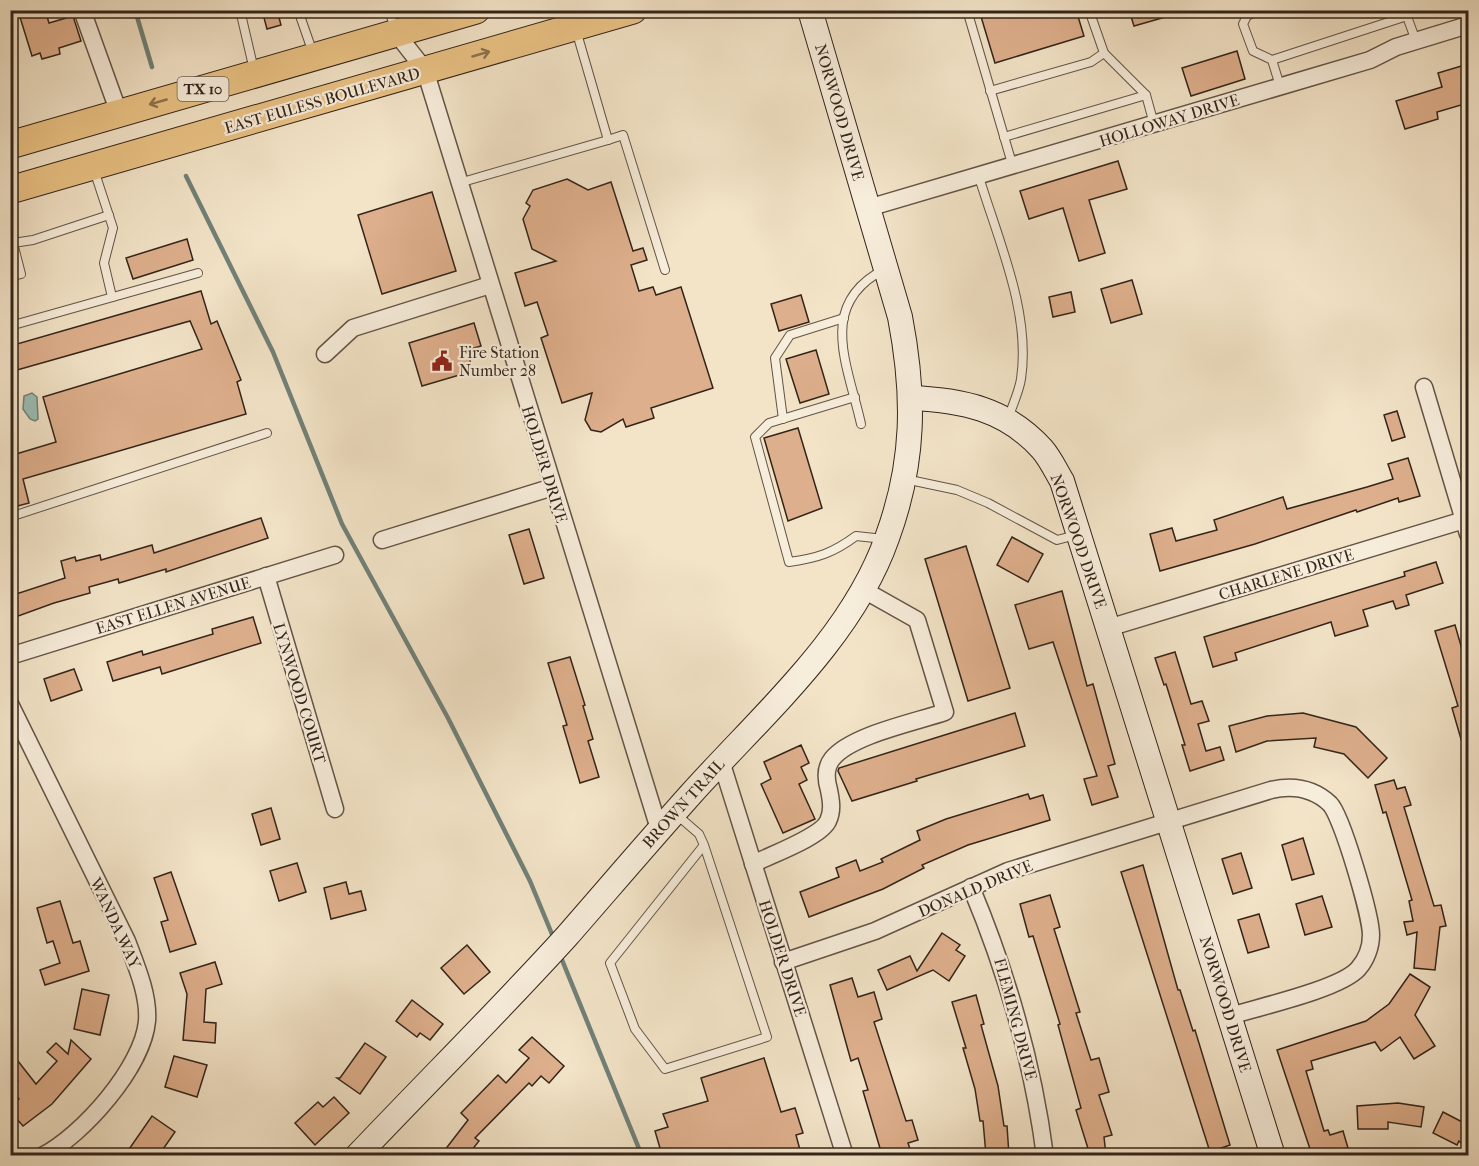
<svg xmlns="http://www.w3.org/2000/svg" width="1479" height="1166" font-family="'IM FELL French Canon',serif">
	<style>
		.water { fill: #9bbfb6; stroke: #718178; stroke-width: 1.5 }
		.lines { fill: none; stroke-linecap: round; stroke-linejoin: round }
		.stream { stroke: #718178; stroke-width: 4.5 }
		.building { fill: #deaf8c; stroke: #33241a; stroke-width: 1.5 }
		.lane-casing { stroke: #635446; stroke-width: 10 }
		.street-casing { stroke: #635446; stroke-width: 19 }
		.secondary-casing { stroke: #33241a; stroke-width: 26 }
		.primary-casing { stroke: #33241a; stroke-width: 29 }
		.lane { stroke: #f7eddb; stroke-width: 8 }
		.street { stroke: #f7eddb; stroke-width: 16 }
		.secondary { stroke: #f7eddb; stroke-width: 24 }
		.primary { stroke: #eac284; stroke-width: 27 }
		.oneway { stroke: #8e734f }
		.labels { text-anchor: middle; stroke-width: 4.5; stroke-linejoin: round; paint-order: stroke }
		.shield { fill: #f7eddb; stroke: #6e6054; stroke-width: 1.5 }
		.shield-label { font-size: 15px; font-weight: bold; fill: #33241a }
		.street-label { font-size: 16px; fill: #33241a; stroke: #f7eddb }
		.poi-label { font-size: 16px; fill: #33241a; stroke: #f7eddb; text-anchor: start }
	</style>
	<rect width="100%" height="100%" fill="#f3e4c8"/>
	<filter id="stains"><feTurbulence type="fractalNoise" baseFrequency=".00333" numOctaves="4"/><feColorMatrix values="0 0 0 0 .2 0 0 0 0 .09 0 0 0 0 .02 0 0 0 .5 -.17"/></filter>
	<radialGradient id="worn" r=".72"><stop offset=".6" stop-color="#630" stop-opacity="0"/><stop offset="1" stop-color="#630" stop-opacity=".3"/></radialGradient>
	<path class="water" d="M32 393 37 397 38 419 35 421 30 419 23 409 24 396Z"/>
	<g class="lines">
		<g class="stream">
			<path d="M135 10 152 67"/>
			<path d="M186 176 273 352 342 524 448 718 530 881 554 939"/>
			<path d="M560 955 642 1156"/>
		</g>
	</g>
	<g class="building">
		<path d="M29 10H45L49 23 73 16 81 41 59 48 60 54 42 59 40 53 32 56 19 14Z"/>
		<path d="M262 10H277L281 25 267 29Z"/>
		<path d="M979 10H1076L1084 36 995 63Z"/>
		<path d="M1129 10H1175L1176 14 1134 26Z"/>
		<path d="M1237 51 1245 79 1191 96 1182 68Z"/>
		<path d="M1468 64V103L1437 112 1438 119 1405 129 1396 101 1442 87 1438 73Z"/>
		<path d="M1118 161 1127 189 1089 200 1105 253 1079 261 1063 208 1029 219 1020 191Z"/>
		<path d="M567 179 588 190 611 182 633 251 643 248 647 260 631 265 639 291 653 287 656 295 681 287 713 388 651 408 654 418 626 427 623 419 601 432 591 430 585 420 592 393 562 403 541 338 548 335 537 302 525 306 515 273 556 261 532 249 523 219 530 206 526 203 533 190Z"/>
		<path d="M432 192 456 271 382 294 358 215Z"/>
		<path d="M187 239 193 260 133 279 126 258Z"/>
		<path d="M1132 280 1142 314 1111 323 1101 289Z"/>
		<path d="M201 291 211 324 217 321 241 380 237 382 246 414 23 479 29 503 10 508V449L14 448 16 454 56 442 43 397 202 349 190 321 10 372V346Z"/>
		<path d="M1071 292 1075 312 1053 317 1049 297Z"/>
		<path d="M801 295 809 322 779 331 771 304Z"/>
		<path d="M474 323 481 346 467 350 473 371 422 386 409 343Z"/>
		<path d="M816 350 829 394 800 403 786 359Z"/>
		<path d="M1397 411 1405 437 1392 441 1384 415Z"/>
		<path d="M798 428 822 508 788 521 764 438Z"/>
		<path d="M1408 458 1420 496 1399 502 1398 498 1357 512 1356 510 1255 544 1160 571 1150 534 1172 528 1176 541 1217 530 1214 520 1283 497 1287 509 1367 487 1393 479 1388 464Z"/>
		<path d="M261 518 268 538 166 572V569L119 583 118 579 89 587 90 593 54 603 10 619V596L65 578 61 561 75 557 76 561 100 555 101 560 152 545 154 553Z"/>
		<path d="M529 529 544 578 524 584 509 535Z"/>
		<path d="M1012 537 1043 554 1028 582 997 565Z"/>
		<path d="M966 546 1010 688 968 701 925 559Z"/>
		<path d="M1436 562 1443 583 1406 595 1409 605 1396 609 1393 601 1363 610 1368 626 1335 636 1331 622 1235 653 1237 660 1213 667 1204 637 1405 576 1404 572Z"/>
		<path d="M1062 591 1087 686 1093 684 1115 764 1108 766 1118 797 1092 805 1084 779 1097 776 1053 642 1029 649 1015 605Z"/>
		<path d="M253 617 261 643 162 674 160 667 113 681 107 662 142 651 143 655 213 634 212 629Z"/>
		<path d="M1455 625 1468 670V753H1465L1452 708 1458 706 1435 631Z"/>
		<path d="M1175 652 1191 704 1202 701 1209 721 1198 724 1206 751 1220 747 1224 760 1190 771 1182 745H1185L1166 684 1164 685 1155 658Z"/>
		<path d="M570 657 585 705 583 706 593 739 588 741 599 777 580 783 563 726 567 725 548 663Z"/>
		<path d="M74 669 82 690 51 701 44 679Z"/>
		<path d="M1015 713 1025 746 916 779 917 781 852 801 838 771 839 768Z"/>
		<path d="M1303 713 1356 727 1387 758 1368 778 1344 754 1314 747 1316 738 1267 741 1236 752 1229 726 1267 716Z"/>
		<path d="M801 745 809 763 801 767 807 780 799 784 815 819 783 833 761 784 771 779 764 762Z"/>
		<path d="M1394 780 1397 789 1405 787 1411 805 1404 807 1434 906 1441 905 1446 926 1440 927 1435 970 1414 968 1417 932 1407 935 1404 922 1413 921 1409 901 1412 900 1386 812 1383 813 1375 785Z"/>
		<path d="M1028 794 1030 799 1043 795 1050 820 968 845 922 865 924 868 883 889 809 917 800 892 839 877 836 868 856 860 860 871 883 862 881 859 920 840 917 831 946 819Z"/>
		<path d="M271 808 280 839 261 845 252 814Z"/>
		<path d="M1303 838 1314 874 1292 880 1282 845Z"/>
		<path d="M1241 853 1252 888 1233 894 1222 859Z"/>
		<path d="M297 863 306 892 279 901 270 871Z"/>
		<path d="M1143 865 1178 990H1180L1193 1031 1195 1030 1230 1145 1210 1152 1121 872Z"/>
		<path d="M171 872 196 944 170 952 161 922 168 920 154 878Z"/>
		<path d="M346 882 349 894 361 891 366 910 331 919 324 888Z"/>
		<path d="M1050 895 1060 927 1054 929 1080 1012 1076 1013 1091 1060 1099 1058 1109 1092 1099 1095 1112 1135 1104 1137 1106 1155H1090L1076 1110 1081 1108 1058 1025 1060 1024 1033 936 1029 937 1020 904Z"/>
		<path d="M1322 896 1332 927 1305 935 1296 904Z"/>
		<path d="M60 901 73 943 80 941 89 971 45 985 40 970 60 963 53 941 47 943 37 908Z"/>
		<path d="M1259 914 1269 947 1248 953 1238 920Z"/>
		<path d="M942 933 960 945 956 950 965 956 949 981 933 970 887 990 878 970 910 956 917 971Z"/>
		<path d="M467 945 490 972 464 994 441 968Z"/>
		<path d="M215 962 222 984 206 989 204 1022 216 1023 215 1043 183 1040 187 994 180 973Z"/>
		<path d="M1410 974 1430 987 1415 1015 1435 1046 1414 1059 1400 1037 1381 1051 1375 1042 1311 1061 1313 1069 1306 1071 1324 1131 1328 1130 1330 1135 1343 1131 1348 1148 1312 1155 1277 1050 1366 1021 1389 1004Z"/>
		<path d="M852 978 858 997 874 992 882 1019 874 1022 906 1121 912 1120 918 1140 908 1143 912 1155H882L863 1091 868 1090 858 1058 851 1061 830 985Z"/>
		<path d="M82 989 109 995 100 1035 74 1029Z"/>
		<path d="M976 995 984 1024 981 1025 998 1086 1004 1126H1007L1009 1155H986L983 1121H980L975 1089 963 1048H966L952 1002Z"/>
		<path d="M412 1000 443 1024 430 1040 420 1033 417 1037 396 1021Z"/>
		<path d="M532 1037 564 1066 549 1083 541 1076 532 1086 529 1083 475 1138 479 1141 468 1155H441L468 1120 461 1113 498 1075 506 1083 529 1058 519 1050Z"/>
		<path d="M71 1040 91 1059 52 1104 23 1126 10 1111V1106L19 1099 10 1089 18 1081 10 1072V1051L36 1084 57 1061 47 1052 56 1043 68 1054Z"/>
		<path d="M365 1043 386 1057 360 1094 337 1078H340Z"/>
		<path d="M174 1056 207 1065 197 1097 165 1087Z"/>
		<path d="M764 1058 781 1112 795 1108 803 1133 796 1135 800 1150 782 1155H662L655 1131 668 1127 663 1114 708 1101 701 1078Z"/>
		<path d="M334 1097 349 1113 315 1145 295 1123 318 1102 323 1107Z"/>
		<path d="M1398 1103 1424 1107 1421 1127 1388 1122V1129H1358L1357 1106Z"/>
		<path d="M1443 1112 1468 1125V1150L1459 1141 1457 1145 1433 1133Z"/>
		<path d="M152 1116 175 1132 159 1155H125Z"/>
	</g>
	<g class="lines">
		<g class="lane-casing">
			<g id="lane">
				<path d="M240 10 254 70"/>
				<path d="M298 10 313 53"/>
				<path d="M389 10 395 29"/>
				<path d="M967 10 1013 167"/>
				<path d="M1089 10 1104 53 1146 95 1154 124"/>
				<path d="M1259 10 1247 16 1243 24 1253 51 1272 60 1280 86"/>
				<path d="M1405 11 1416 41"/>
				<path d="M1272 60 1407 16"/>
				<path d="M990 91 1091 62 1104 53"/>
				<path d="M1004 137 1146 95"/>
				<path d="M608 140 623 135 665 270"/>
				<path d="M94 170 113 228 104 263 112 297"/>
				<path d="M979 177C998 240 1031 312 1021 379 1019 392 1012 406 1008 419"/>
				<path d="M459 183 608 140 576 30"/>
				<path d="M10 234 13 243H10"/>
				<path d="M10 277 21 274 13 243 33 240 109 215"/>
				<path d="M10 326 198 273"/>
				<path d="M855 397 769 423 755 437 789 562C818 558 833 553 856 536L884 539"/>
				<path d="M783 419 775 358 790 335 844 318"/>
				<path d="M861 424C848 365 816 304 885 269"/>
				<path d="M905 479 957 490 988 503 1057 540 1076 535"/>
				<path d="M10 517 267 433"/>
				<path d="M677 815 699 834 704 845 610 963 635 1029 665 1069 767 1037 704 845"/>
			</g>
		</g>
		<g class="street-casing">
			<g id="street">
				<path d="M82 10 119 113"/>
				<path d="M396 33 425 70 659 829"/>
				<path d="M868 208 1370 60 1396 47 1468 25"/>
				<path d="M325 354 353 328 490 285"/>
				<path d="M1424 387 1468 534"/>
				<path d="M382 540 553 487"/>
				<path d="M266 576 335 809"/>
				<path d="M1108 628 1464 520"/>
				<path d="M10 656 335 555"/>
				<path d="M10 704 127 941C136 965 149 995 147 1021 143 1067 82 1136 42 1156"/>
				<path d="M721 761 845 1156"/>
				<path d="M753 864C770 855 821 837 828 821 833 811 831 800 829 790 826 780 825 768 832 759 851 735 916 722 945 712L917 620 862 589"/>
				<path d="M971 887C1007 973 1033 1063 1045 1156"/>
				<path d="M783 962 875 931 1008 871 1271 790C1293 785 1313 788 1330 804 1342 816 1371 916 1371 935 1371 947 1366 960 1358 969 1340 989 1259 1007 1230 1016"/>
			</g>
		</g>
		<g class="secondary-casing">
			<g id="secondary">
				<path d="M911 398C962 400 1006 409 1042 449 1050 458 1056 471 1062 481L1273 1156"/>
				<path d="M357 1156C427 1082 499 1011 567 936 608 889 649 841 691 794 760 717 852 638 887 538 915 462 915 395 900 317L810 10"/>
			</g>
		</g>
		<g class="primary-casing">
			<g id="primary">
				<path d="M10 145 476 10"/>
				<path d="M10 190 633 10"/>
			</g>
		</g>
		<use href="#lane" class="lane"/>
		<use href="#street" class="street"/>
		<use href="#secondary" class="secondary"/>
		<use href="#primary" class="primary"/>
	</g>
	<defs><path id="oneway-shaft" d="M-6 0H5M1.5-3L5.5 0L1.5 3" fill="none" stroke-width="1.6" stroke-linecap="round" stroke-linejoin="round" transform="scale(1.5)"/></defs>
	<g class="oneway">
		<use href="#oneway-shaft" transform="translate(481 54) rotate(-16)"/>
		<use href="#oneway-shaft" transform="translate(158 102) rotate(164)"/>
	</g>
	<defs>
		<g id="civic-bare" transform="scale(1.62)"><path d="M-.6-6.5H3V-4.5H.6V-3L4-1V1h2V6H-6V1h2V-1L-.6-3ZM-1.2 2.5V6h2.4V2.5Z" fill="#8f2418" stroke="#f7eddb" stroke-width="2.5" paint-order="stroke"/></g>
	</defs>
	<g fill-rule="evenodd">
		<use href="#civic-bare" x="442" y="361"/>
	</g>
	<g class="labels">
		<rect class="shield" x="177.5" y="77" width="51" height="24" rx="4.5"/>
		<g class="shield-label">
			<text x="203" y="94">TX 10</text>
		</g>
		<g class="street-label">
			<text transform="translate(322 100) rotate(-16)" y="6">EAST EULESS BOULEVARD</text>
			<text transform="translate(840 112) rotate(74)" y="6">NORWOOD DRIVE</text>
			<text transform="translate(1169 120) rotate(-17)" y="6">HOLLOWAY DRIVE</text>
			<text transform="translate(545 464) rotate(73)" y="6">HOLDER DRIVE</text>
			<text transform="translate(1079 541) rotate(71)" y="6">NORWOOD DRIVE</text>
			<text transform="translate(1286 574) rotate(-17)" y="6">CHARLENE DRIVE</text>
			<text transform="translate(173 605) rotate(-17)" y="6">EAST ELLEN AVENUE</text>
			<text transform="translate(300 693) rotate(73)" y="6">LYNWOOD COURT</text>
			<text transform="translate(683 803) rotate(-48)" y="6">BROWN TRAIL</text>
			<text transform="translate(975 888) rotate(-23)" y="6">DONALD DRIVE</text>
			<text transform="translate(116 923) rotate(65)" y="6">WANDA WAY</text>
			<text transform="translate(783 958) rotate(72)" y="6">HOLDER DRIVE</text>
			<text transform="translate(1226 1004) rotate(73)" y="6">NORWOOD DRIVE</text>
			<text transform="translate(1016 1019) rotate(75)" y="6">FLEMING DRIVE</text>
		</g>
		<g class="poi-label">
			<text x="459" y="358">Fire Station<tspan x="459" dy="18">Number 28</tspan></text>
		</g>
	</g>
	<rect width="1479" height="1166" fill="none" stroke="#f3e4c8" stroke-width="36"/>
	<rect x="12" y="12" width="1455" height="1142" fill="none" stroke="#33241a" stroke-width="3"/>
	<rect x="18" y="18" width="1443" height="1130" fill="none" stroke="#33241a" stroke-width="1.5"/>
	<rect width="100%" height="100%" filter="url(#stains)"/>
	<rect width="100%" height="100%" fill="url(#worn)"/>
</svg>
